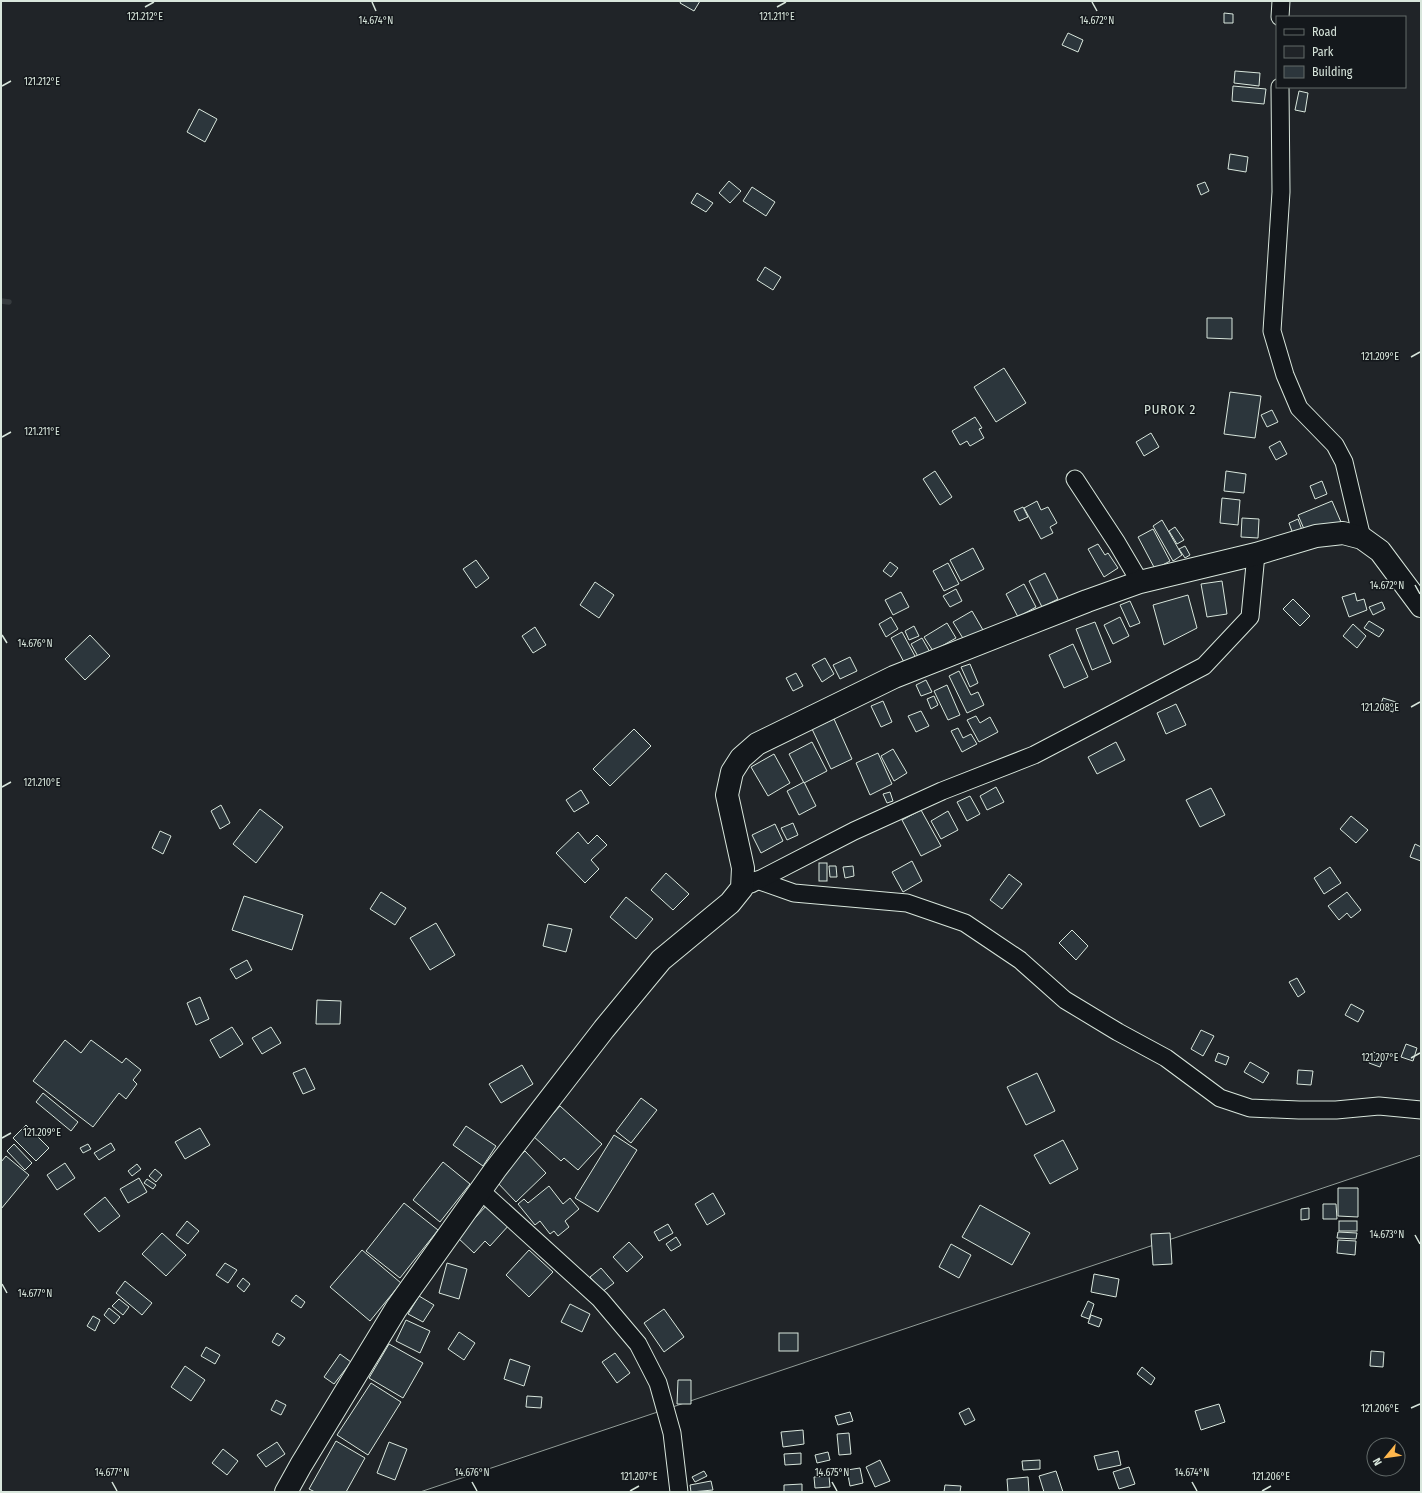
<svg xmlns="http://www.w3.org/2000/svg" width="1422" height="1493" font-family="'Fira Sans Condensed',sans-serif">
	<style>
		.green { fill: #202428; stroke: #939e99; fill-rule: evenodd }
		.lines { fill: none; stroke-linecap: round; stroke-linejoin: round }
		.stream { stroke: #363b3e; stroke-width: 5.5 }
		.building { fill: #2c363c; stroke: #d8e6dc }
		.street-casing { stroke: #d8e6dc; stroke-width: 19 }
		.secondary-casing { stroke: #d8e6dc; stroke-width: 24 }
		.street { stroke: #14181c; stroke-width: 17 }
		.secondary { stroke: #14181c; stroke-width: 22 }
		.ticks { fill: none; stroke: #d8e6dc; stroke-width: 1.5 }
		.labels { text-anchor: middle; stroke-width: 3; stroke-linejoin: round; paint-order: stroke }
		.neighbourhood-label { font-size: 13px; letter-spacing: 1px; fill: #d8e6dc; stroke: #14181c }
		.ticks-label { font-size: 10px; text-anchor: middle; fill: #d8e6dc; stroke: #14181c; stroke-width: 3; stroke-linejoin: round; paint-order: stroke }
	</style>
	<rect width="100%" height="100%" fill="#14181c"/>
	<path class="green" d="M1 1H1421V1155L420 1492H1ZM1277 17H1405V87H1277Z"/>
	<g class="lines">
		<path class="stream" d="M1 301 9 302"/>
	</g>
	<g class="building">
		<path d="M681 1H700L694 11 680 3Z"/>
		<path d="M1224 13 1233 14V23H1224Z"/>
		<path d="M1068 33 1083 40 1078 52 1062 45Z"/>
		<path d="M1235 71 1260 73 1259 86 1234 83Z"/>
		<path d="M1233 86 1266 89 1264 104 1232 101Z"/>
		<path d="M1299 91 1308 93 1305 112 1295 110Z"/>
		<path d="M199 109 217 119 205 142 187 132Z"/>
		<path d="M1230 154 1248 157 1246 172 1228 169Z"/>
		<path d="M729 181 741 191 730 203 719 193Z"/>
		<path d="M1205 182 1209 191 1201 195 1197 185Z"/>
		<path d="M752 187 775 202 766 216 743 201Z"/>
		<path d="M697 193 713 203 706 212 691 203Z"/>
		<path d="M765 267 781 277 773 290 757 280Z"/>
		<path d="M1207 318H1232V339L1207 338Z"/>
		<path d="M1004 368 1026 403 996 422 974 387Z"/>
		<path d="M1230 392 1261 396 1255 438 1224 434Z"/>
		<path d="M1272 410 1278 422 1267 427 1261 415Z"/>
		<path d="M975 417 982 428 979 429 984 438 970 446 967 441 960 445 952 431Z"/>
		<path d="M1151 433 1159 447 1144 456 1136 442Z"/>
		<path d="M1280 441 1287 454 1276 460 1269 447Z"/>
		<path d="M935 471 952 497 940 505 923 479Z"/>
		<path d="M1226 471 1246 474 1244 493 1224 491Z"/>
		<path d="M1322 481 1327 494 1315 499 1310 486Z"/>
		<path d="M1222 498 1240 500 1238 525 1220 523Z"/>
		<path d="M1037 501 1041 510 1048 507 1057 523 1050 527 1053 533 1041 539 1024 508Z"/>
		<path d="M1332 501 1341 522 1307 536 1298 515Z"/>
		<path d="M1023 507 1028 517 1019 521 1014 511Z"/>
		<path d="M1242 518 1259 519 1258 538 1241 537Z"/>
		<path d="M1298 519 1302 530 1293 534 1289 523Z"/>
		<path d="M1162 520 1182 555 1173 561 1153 526Z"/>
		<path d="M1175 527 1184 540 1177 544 1169 531Z"/>
		<path d="M1153 529 1170 561 1155 569 1138 537Z"/>
		<path d="M1098 544 1105 555 1108 553 1118 568 1104 577 1088 549Z"/>
		<path d="M1185 546 1190 555 1185 558 1179 549Z"/>
		<path d="M973 548 984 569 961 581 950 560Z"/>
		<path d="M476 560 489 578 476 588 463 569Z"/>
		<path d="M890 562 898 568 891 577 883 571Z"/>
		<path d="M948 563 959 584 944 591 933 571Z"/>
		<path d="M1045 573 1058 599 1042 607 1029 581Z"/>
		<path d="M1222 581 1227 614 1207 617 1201 584Z"/>
		<path d="M595 582 614 595 599 618 580 605Z"/>
		<path d="M1024 584 1036 607 1018 617 1006 594Z"/>
		<path d="M956 589 962 601 950 607 943 596Z"/>
		<path d="M901 592 909 607 893 615 885 600Z"/>
		<path d="M1355 593 1357 601 1364 599 1367 610 1349 617 1342 597Z"/>
		<path d="M1188 595 1197 628 1164 645 1153 605Z"/>
		<path d="M1293 599 1310 616 1300 626 1283 609Z"/>
		<path d="M1130 601 1140 623 1130 627 1120 605Z"/>
		<path d="M1382 602 1385 609 1373 615 1369 607Z"/>
		<path d="M972 611 983 630 964 640 953 622Z"/>
		<path d="M891 617 898 629 886 637 879 624Z"/>
		<path d="M1120 617 1129 636 1113 644 1104 625Z"/>
		<path d="M1369 621 1384 630 1379 637 1364 628Z"/>
		<path d="M1095 622 1111 662 1092 670 1076 629Z"/>
		<path d="M947 623 956 638 933 651 924 637Z"/>
		<path d="M1353 624 1366 636 1357 648 1343 636Z"/>
		<path d="M914 626 919 636 909 640 905 631Z"/>
		<path d="M535 627 546 645 533 653 522 636Z"/>
		<path d="M902 632 916 658 905 664 891 638Z"/>
		<path d="M90 635 110 656 85 680 65 659Z"/>
		<path d="M922 638 931 654 920 660 911 644Z"/>
		<path d="M1073 644 1088 677 1064 688 1049 655Z"/>
		<path d="M850 657 857 671 840 679 833 665Z"/>
		<path d="M825 658 834 674 822 682 812 665Z"/>
		<path d="M970 664 978 683 970 687 961 667Z"/>
		<path d="M959 671 971 695 978 692 984 705 967 713 949 676Z"/>
		<path d="M796 673 803 686 793 691 786 678Z"/>
		<path d="M926 680 932 692 921 696 916 685Z"/>
		<path d="M947 685 960 715 948 720 934 691Z"/>
		<path d="M934 696 938 705 931 709 927 699Z"/>
		<path d="M1383 698 1396 702 1393 712 1380 707Z"/>
		<path d="M883 701 892 722 881 727 871 706Z"/>
		<path d="M1176 704 1186 725 1166 734 1157 713Z"/>
		<path d="M921 711 929 726 916 732 908 716Z"/>
		<path d="M976 716 980 723 990 717 998 732 979 742 967 720Z"/>
		<path d="M834 719 852 759 831 769 812 729Z"/>
		<path d="M958 728 963 738 971 734 977 744 962 752 951 731Z"/>
		<path d="M634 729 651 746 610 786 593 769Z"/>
		<path d="M812 742 827 771 804 783 789 754Z"/>
		<path d="M1116 742 1125 760 1097 774 1088 757Z"/>
		<path d="M893 749 907 773 894 781 881 756Z"/>
		<path d="M878 753 892 784 870 795 856 763Z"/>
		<path d="M774 754 790 783 768 796 751 767Z"/>
		<path d="M804 782 816 806 799 815 787 791Z"/>
		<path d="M996 787 1004 802 987 810 980 796Z"/>
		<path d="M1211 788 1225 815 1200 827 1186 800Z"/>
		<path d="M581 790 589 803 574 812 566 800Z"/>
		<path d="M890 792 893 801 887 803 883 794Z"/>
		<path d="M970 796 980 814 967 821 957 802Z"/>
		<path d="M221 805 230 823 220 829 211 811Z"/>
		<path d="M260 809 283 827 256 863 233 844Z"/>
		<path d="M921 810 941 846 921 856 902 820Z"/>
		<path d="M948 811 958 830 941 839 931 821Z"/>
		<path d="M1351 816 1368 830 1356 843 1340 829Z"/>
		<path d="M793 823 798 835 787 840 781 828Z"/>
		<path d="M775 824 783 841 761 853 752 835Z"/>
		<path d="M160 831 171 836 163 854 152 848Z"/>
		<path d="M578 832 588 844 597 835 607 845 591 860 599 869 585 883 556 853Z"/>
		<path d="M1415 844 1421 847V861L1410 857Z"/>
		<path d="M912 861 922 881 903 892 892 872Z"/>
		<rect x="819" y="863" width="8" height="18"/>
		<path d="M829 866H836L837 877H830Z"/>
		<path d="M853 866 854 876 845 878 843 867Z"/>
		<path d="M1330 867 1341 883 1324 894 1314 878Z"/>
		<path d="M666 873 689 894 673 910 651 890Z"/>
		<path d="M1009 874 1022 884 1002 909 990 900Z"/>
		<path d="M381 892 406 908 395 925 370 909Z"/>
		<path d="M1347 892 1361 910 1351 918 1347 913 1339 920 1328 906Z"/>
		<path d="M244 896 303 915 292 950 232 930Z"/>
		<path d="M626 897 653 919 636 939 610 917Z"/>
		<path d="M436 923 455 955 430 970 410 938Z"/>
		<path d="M548 924 572 929 566 952 543 946Z"/>
		<path d="M1072 930 1088 946 1076 960 1059 943Z"/>
		<path d="M247 960 252 970 236 979 230 969Z"/>
		<path d="M1297 978 1305 992 1298 997 1289 982Z"/>
		<path d="M200 997 209 1019 196 1025 187 1003Z"/>
		<path d="M317 1000 341 1001 340 1024H316Z"/>
		<path d="M1351 1004 1364 1011 1358 1022 1345 1015Z"/>
		<path d="M232 1027 243 1044 220 1058 210 1040Z"/>
		<path d="M271 1027 281 1043 262 1054 252 1038Z"/>
		<path d="M1201 1030 1214 1036 1203 1056 1191 1049Z"/>
		<path d="M65 1040 81 1053 91 1040 122 1063 126 1058 141 1070 133 1080 137 1084 126 1099 119 1093 93 1127 33 1081Z"/>
		<path d="M1406 1044 1417 1048 1413 1061 1401 1057Z"/>
		<path d="M1373 1052 1384 1056 1380 1067 1369 1063Z"/>
		<path d="M1218 1053 1229 1057 1226 1065 1215 1061Z"/>
		<path d="M1250 1062 1269 1073 1263 1083 1244 1072Z"/>
		<path d="M522 1065 533 1084 501 1103 489 1084Z"/>
		<path d="M305 1068 315 1089 303 1094 293 1073Z"/>
		<path d="M1298 1070 1313 1071 1311 1085 1297 1084Z"/>
		<path d="M1037 1073 1055 1111 1026 1125 1007 1087Z"/>
		<path d="M43 1093 78 1122 71 1131 36 1102Z"/>
		<path d="M641 1098 657 1110 631 1143 616 1131Z"/>
		<path d="M560 1106 602 1144 578 1170 564 1158 561 1161 533 1136Z"/>
		<path d="M26 1125 49 1148 36 1161 13 1138Z"/>
		<path d="M466 1126 496 1146 483 1166 453 1145Z"/>
		<path d="M200 1128 210 1145 185 1159 175 1142Z"/>
		<path d="M614 1135 637 1150 598 1212 575 1198Z"/>
		<path d="M1063 1140 1078 1169 1050 1184 1034 1155Z"/>
		<path d="M111 1143 115 1150 99 1160 94 1153Z"/>
		<path d="M14 1144 32 1163 25 1170 7 1151Z"/>
		<path d="M88 1144 91 1149 83 1153 80 1148Z"/>
		<path d="M525 1151 546 1173 516 1202 495 1180Z"/>
		<path d="M6 1156 29 1175 1 1209V1162Z"/>
		<path d="M443 1162 470 1184 440 1222 413 1200Z"/>
		<path d="M65 1163 75 1178 57 1190 47 1175Z"/>
		<path d="M137 1164 141 1169 132 1176 128 1171Z"/>
		<path d="M155 1169 162 1175 156 1182 149 1176Z"/>
		<path d="M139 1178 147 1192 128 1203 120 1189Z"/>
		<path d="M147 1179 156 1185 153 1189 144 1183Z"/>
		<path d="M549 1186 563 1204 570 1198 579 1209 565 1221 569 1227 558 1236 554 1231 550 1234 540 1221 535 1225 518 1204 524 1199 528 1203Z"/>
		<path d="M1338 1188H1358V1217L1338 1216Z"/>
		<path d="M713 1193 725 1214 707 1225 695 1204Z"/>
		<path d="M105 1197 120 1216 99 1232 84 1214Z"/>
		<path d="M404 1203 438 1230 400 1278 366 1251Z"/>
		<path d="M488 1204 510 1224 490 1246 485 1241 474 1253 457 1237Z"/>
		<path d="M1323 1204H1336L1337 1219H1323Z"/>
		<path d="M980 1205 1030 1233 1012 1265 962 1237Z"/>
		<path d="M1309 1208V1219L1301 1220V1209Z"/>
		<path d="M187 1221 199 1231 188 1244 176 1235Z"/>
		<rect x="1339" y="1221" width="18" height="10"/>
		<path d="M668 1224 673 1233 659 1241 654 1232Z"/>
		<path d="M1338 1232 1357 1233 1356 1239 1337 1238Z"/>
		<path d="M162 1233 186 1255 166 1276 142 1254Z"/>
		<path d="M1170 1233 1172 1264 1153 1265 1151 1234Z"/>
		<path d="M676 1237 681 1245 671 1251 666 1244Z"/>
		<path d="M1338 1240 1356 1241 1355 1255 1337 1253Z"/>
		<path d="M629 1242 643 1257 627 1272 613 1257Z"/>
		<path d="M951 1244 971 1255 959 1278 939 1267Z"/>
		<path d="M362 1250 401 1283 370 1321 330 1287Z"/>
		<path d="M529 1250 553 1272 529 1297 506 1275Z"/>
		<path d="M225 1263 237 1270 228 1283 216 1275Z"/>
		<path d="M447 1263 467 1269 459 1299 439 1293Z"/>
		<path d="M601 1268 614 1283 602 1292 590 1277Z"/>
		<path d="M1094 1274 1119 1279 1116 1297 1091 1292Z"/>
		<path d="M243 1278 250 1284 244 1292 237 1286Z"/>
		<path d="M125 1281 152 1303 142 1315 116 1293Z"/>
		<path d="M296 1295 305 1302 301 1308 291 1301Z"/>
		<path d="M419 1296 434 1305 423 1322 408 1314Z"/>
		<path d="M119 1299 129 1307 123 1315 112 1306Z"/>
		<path d="M1088 1301 1094 1304 1089 1319 1081 1316Z"/>
		<path d="M570 1304 590 1314 582 1332 561 1322Z"/>
		<path d="M109 1308 120 1317 114 1324 104 1315Z"/>
		<path d="M664 1309 684 1337 664 1352 644 1323Z"/>
		<path d="M1091 1315 1102 1319 1099 1327 1088 1323Z"/>
		<path d="M93 1316 100 1320 95 1331 87 1326Z"/>
		<path d="M406 1320 430 1331 420 1353 396 1341Z"/>
		<path d="M459 1332 475 1343 464 1360 448 1349Z"/>
		<path d="M277 1333 285 1338 279 1346 272 1342Z"/>
		<rect x="779" y="1333" width="19" height="18"/>
		<path d="M389 1344 423 1363 403 1398 369 1378Z"/>
		<path d="M206 1347 220 1355 215 1364 201 1356Z"/>
		<path d="M1371 1351 1384 1352 1383 1367 1370 1366Z"/>
		<path d="M615 1353 630 1373 617 1383 602 1362Z"/>
		<path d="M340 1354 351 1362 334 1384 324 1377Z"/>
		<path d="M510 1359 530 1366 524 1386 504 1379Z"/>
		<path d="M185 1366 205 1380 191 1401 171 1387Z"/>
		<path d="M1142 1367 1155 1378 1151 1385 1137 1374Z"/>
		<path d="M678 1380H691V1404H677Z"/>
		<path d="M371 1383 401 1402 368 1455 337 1435Z"/>
		<path d="M527 1396 542 1397 541 1408 526 1407Z"/>
		<path d="M276 1400 286 1405 281 1415 271 1410Z"/>
		<path d="M1219 1404 1225 1422 1201 1430 1195 1411Z"/>
		<path d="M969 1408 975 1420 965 1425 959 1413Z"/>
		<path d="M850 1412 853 1421 838 1425 835 1416Z"/>
		<path d="M803 1430 804 1444 783 1447 781 1432Z"/>
		<path d="M849 1433 851 1454 839 1455 837 1434Z"/>
		<path d="M336 1441 365 1458 346 1492H315L309 1489Z"/>
		<path d="M277 1442 285 1454 266 1467 257 1455Z"/>
		<path d="M389 1442 407 1449 395 1480 377 1473Z"/>
		<path d="M223 1449 238 1461 227 1475 212 1463Z"/>
		<path d="M1118 1451 1121 1465 1098 1470 1094 1456Z"/>
		<path d="M828 1452 830 1460 817 1463 815 1455Z"/>
		<path d="M801 1453V1464L785 1465 784 1454Z"/>
		<path d="M880 1460 890 1481 875 1487 866 1467Z"/>
		<path d="M1040 1460V1469L1023 1470 1022 1461Z"/>
		<path d="M1129 1467 1135 1484 1119 1489 1113 1472Z"/>
		<path d="M860 1468 863 1483 850 1486 847 1470Z"/>
		<path d="M704 1471 707 1476 695 1482 692 1477Z"/>
		<path d="M1056 1471 1063 1492H1044L1039 1476Z"/>
		<path d="M829 1476 830 1487 815 1488 814 1477Z"/>
		<path d="M1028 1477 1029 1492H1008L1007 1479Z"/>
		<path d="M711 1481 713 1490 691 1492 690 1485Z"/>
		<path d="M802 1484V1492H784V1485Z"/>
		<path d="M945 1485 961 1486 960 1492H944Z"/>
	</g>
	<g class="lines">
		<g class="street-casing">
			<g id="street">
				<path d="M1280 17 1281 1"/>
				<path d="M1280 87 1281 192 1272 331 1285 375 1299 408 1335 445 1344 462 1362 538"/>
				<path d="M1075 479 1117 543 1140 582"/>
				<path d="M757 880 794 893 907 903 965 923 1020 960 1065 1000 1118 1032 1166 1058 1220 1098 1250 1108 1299 1110H1336L1379 1106 1421 1110"/>
				<path d="M751 884 854 831 942 791 1034 755 1204 666 1250 617 1256 554"/>
				<path d="M480 1190 600 1299 638 1344 658 1383 672 1433 679 1492"/>
			</g>
		</g>
		<g class="secondary-casing">
			<path id="secondary" d="M286 1492 301 1465 396 1309 495 1170 604 1029 661 960 730 903 742 888 743 868 727 795 732 772 741 758 757 744 894 677 1087 601 1140 582 1256 554 1316 536 1343 533 1362 538 1380 551 1421 606"/>
		</g>
		<use href="#street" class="street"/>
		<use href="#secondary" class="secondary"/>
	</g>
	<path class="ticks" d="M372 2 376 11M1092 2 1097 11M145 7 154 2M777 7 786 2M2 86 11 81M1411 357 1420 352M2 437 11 432M1415 585 1420 594M2 635 7 643M1411 707 1420 702M2 787 11 782M1411 1058 1420 1053M2 1138 11 1133M1415 1235 1420 1244M2 1284 7 1293M1411 1408 1420 1404M112 1482 117 1491M472 1482 477 1491M832 1482 837 1491M1192 1482 1197 1491M630 1491 639 1486M1262 1491 1271 1486"/>
	<g class="labels">
		<g class="neighbourhood-label">
			<text x="1170" y="414">PUROK 2</text>
		</g>
	</g>
	<g class="ticks-label">
		<text x="145" y="20">121.212°E</text>
		<text x="777" y="20">121.211°E</text>
		<text x="376" y="24">14.674°N</text>
		<text x="1097" y="24">14.672°N</text>
		<text x="42" y="85">121.212°E</text>
		<text x="1380" y="360">121.209°E</text>
		<text x="42" y="435">121.211°E</text>
		<text x="1387" y="589">14.672°N</text>
		<text x="35" y="647">14.676°N</text>
		<text x="1380" y="711">121.208°E</text>
		<text x="42" y="786">121.210°E</text>
		<text x="1380" y="1061">121.207°E</text>
		<text x="42" y="1136">121.209°E</text>
		<text x="1387" y="1238">14.673°N</text>
		<text x="35" y="1297">14.677°N</text>
		<text x="1380" y="1412">121.206°E</text>
		<text x="112" y="1476">14.677°N</text>
		<text x="472" y="1476">14.676°N</text>
		<text x="832" y="1476">14.675°N</text>
		<text x="1192" y="1476">14.674°N</text>
		<text x="639" y="1480">121.207°E</text>
		<text x="1271" y="1480">121.206°E</text>
	</g>
	<rect width="1422" height="1493" fill="none" stroke="#d8e6dc" stroke-width="4"/>
	<rect x="1276" y="16" width="130" height="72" fill="#14181c" stroke="#626a69"/>
	<rect x="1284" y="29" width="20" height="6" fill="#14181c" stroke="#626a69"/>
	<text x="1312" y="36" font-size="12" fill="#d8e6dc">Road</text>
	<rect x="1284" y="46" width="20" height="12" fill="#202428" stroke="#626a69"/>
	<text x="1312" y="56" font-size="12" fill="#d8e6dc">Park</text>
	<rect x="1284" y="66" width="20" height="12" fill="#2c363c" stroke="#626a69"/>
	<text x="1312" y="76" font-size="12" fill="#d8e6dc">Building</text>
	<g transform="translate(1386 1457) rotate(241)"><circle r="19" fill="#14181c" stroke="#626a69"/>
	<path d="M0-3L7 15L0 10L-7 15Z" fill="#ffb74d"/>
	<text y="-6" font-size="11" font-weight="bold" text-anchor="middle" fill="#d8e6dc">N</text>
	</g>
</svg>
